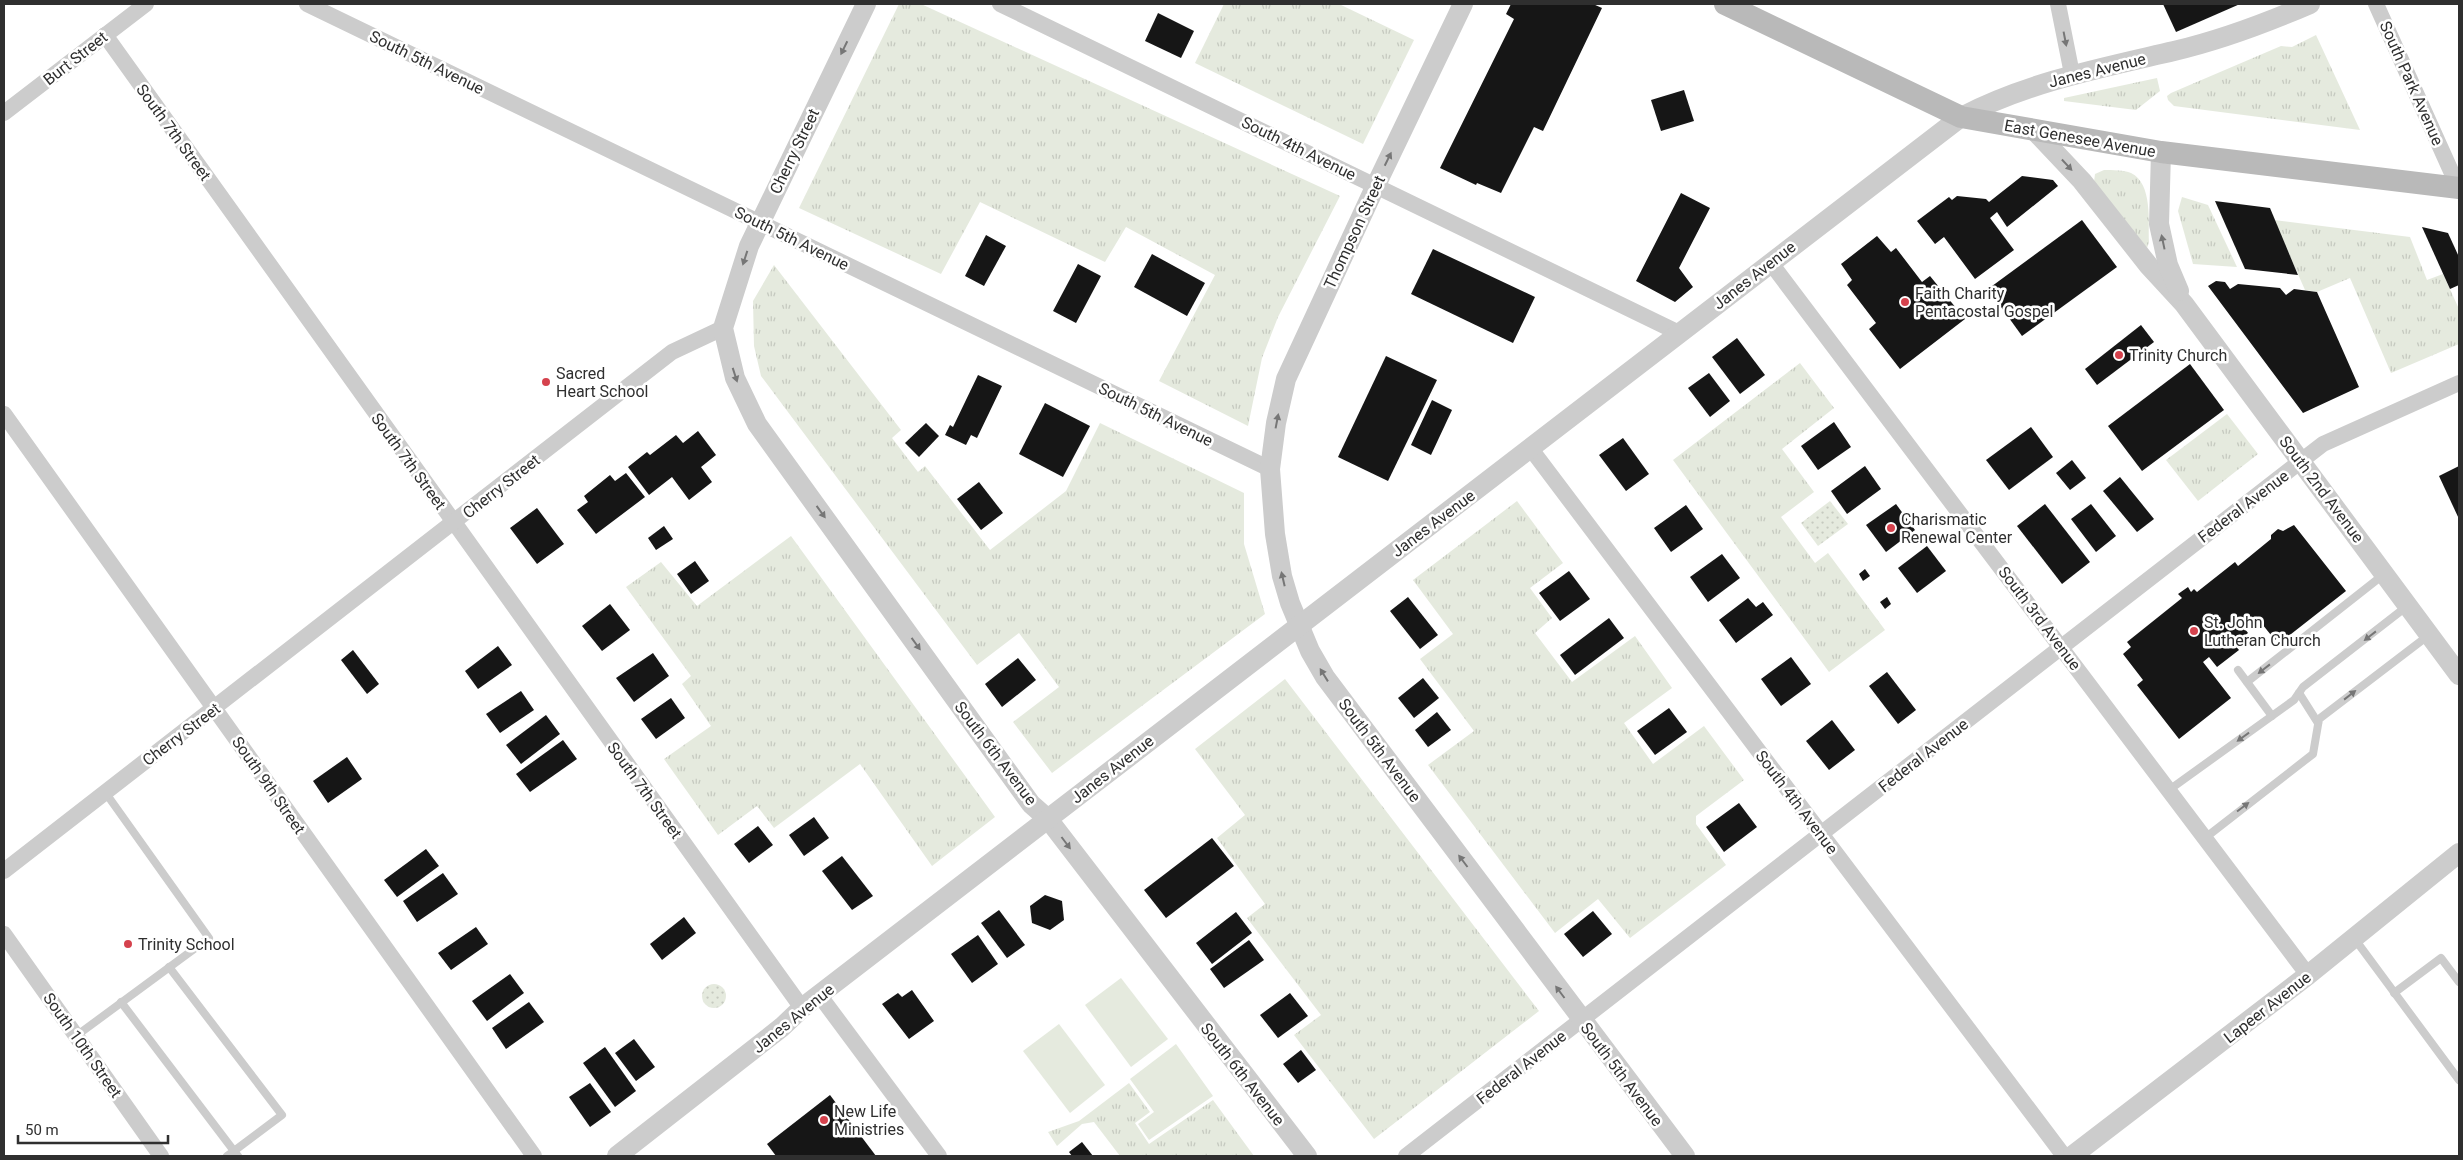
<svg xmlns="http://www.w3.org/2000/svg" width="2463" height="1160" font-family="Roboto,sans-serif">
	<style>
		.grass { fill: url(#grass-tufts) }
		.park { fill: #e5eade }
		.garden { fill: url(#garden-dots) }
		.building { fill: #161616 }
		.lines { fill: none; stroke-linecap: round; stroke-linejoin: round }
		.service { stroke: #ccc; stroke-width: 8 }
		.minor { stroke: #ccc; stroke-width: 16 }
		.tertiary { stroke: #ccc; stroke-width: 20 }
		.secondary { stroke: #b9b9b9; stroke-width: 22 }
		.oneway { fill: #767676 }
		.poi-dot { fill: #d5424d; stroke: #fff; stroke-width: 2 }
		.labels { text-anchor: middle; stroke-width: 5; stroke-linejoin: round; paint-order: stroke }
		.street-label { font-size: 16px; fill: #2f2f2f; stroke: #fff }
		.poi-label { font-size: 16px; fill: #2f2f2f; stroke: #fff; text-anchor: start }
	</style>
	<defs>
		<pattern id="grass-tufts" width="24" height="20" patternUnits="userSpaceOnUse" patternTransform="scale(1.25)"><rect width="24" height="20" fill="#e5eade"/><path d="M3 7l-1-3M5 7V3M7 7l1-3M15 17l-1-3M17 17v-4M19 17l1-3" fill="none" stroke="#c5c9bf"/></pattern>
		<pattern id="garden-dots" width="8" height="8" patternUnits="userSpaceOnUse" patternTransform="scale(1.25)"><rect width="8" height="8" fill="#e5eade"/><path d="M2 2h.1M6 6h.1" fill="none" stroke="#c5c9bf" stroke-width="1.8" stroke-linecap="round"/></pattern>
	</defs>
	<rect width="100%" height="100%" fill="#fff"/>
	<g class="grass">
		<path d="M899 4H921L1340 196 1278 317 1262 358 1248 426 1159 381 1215 275 1126 227 1105 262 980 202 941 274 799 208Z"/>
		<path d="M1224 4H1339L1414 40 1363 144 1195 63Z"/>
		<path d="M2316 35 2360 130 2174 106 2168 100 2167 96 2171 93 2281 46 2292 47Z"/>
		<path d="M2157 78 2160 91 2136 110 2064 101V98Z"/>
		<path d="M2104 170C2112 170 2124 170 2131 173 2153 184 2148 222 2149 242L2147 248 2094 182 2095 174Z"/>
		<path d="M2182 197 2208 205 2237 267 2193 264 2178 211Z"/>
		<path d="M2274 220 2410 237 2427 280 2443 274 2459 309V344L2391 373 2350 278 2317 292 2305 290Z"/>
		<path d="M774 265 901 430 892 438 918 472 925 466 990 550 1066 491 1100 423 1244 493V544L1265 614 1052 773 1013 722 1059 687 1019 633 977 665 761 376 754 346 753 301Z"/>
		<path d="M1800 363 1834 408 1782 449 1814 492 1781 517 1815 563 1828 553 1885 630 1829 672 1673 460Z"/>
		<path d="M2227 414 2258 454 2198 501 2166 460Z"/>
		<path d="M1517 501 1563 563 1530 588 1552 618 1535 633 1572 682 1635 636 1672 688 1624 723 1653 764 1704 726 1744 780 1696 816V824L1726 865 1630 938 1598 899 1555 933 1428 765 1474 731 1420 659 1453 634 1413 580Z"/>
		<path d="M791 536 995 817 932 866 860 764 774 828 757 806 718 835 664 759 711 726 682 684 691 676 626 587 661 562 697 606Z"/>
		<path d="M1285 679 1539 1011 1374 1139 1294 1035 1321 1015 1247 918 1265 904 1217 838 1245 815 1195 749Z"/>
		<path d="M1129 1083 1150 1112 1135 1123 1149 1144 1213 1100 1254 1156H1120L1094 1122 1082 1124 1057 1146 1048 1132 1079 1121Z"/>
	</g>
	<g class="park">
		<path d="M1121 978 1168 1039 1131 1067 1085 1005Z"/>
		<path d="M1059 1024 1105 1085 1070 1113 1023 1051Z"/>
		<path d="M1176 1044 1213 1096 1149 1140 1138 1124 1154 1112 1130 1079Z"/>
	</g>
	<g class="garden">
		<path d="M1830 501 1848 524 1818 546 1801 523Z"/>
		<circle cx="714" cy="996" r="12"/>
	</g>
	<g class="building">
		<path d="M1511 4H1593L1602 8 1543 131 1534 127 1501 193 1477 183 1476 185 1440 168 1514 19 1506 14Z"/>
		<path d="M2163 4H2240L2176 32Z"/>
		<path d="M1158 13 1194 31 1181 58 1145 41Z"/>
		<path d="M1684 90 1694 121 1661 131 1651 100Z"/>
		<path d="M2022 176 2053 180 2058 186 2007 227 1997 212 1990 218 2014 250 1975 279 1944 237 1935 244 1917 221 1949 197 1952 200 1957 196 1986 199 1989 202Z"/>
		<path d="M1681 193 1710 208 1679 268 1693 287 1675 302 1636 281Z"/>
		<path d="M2215 201 2270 208 2298 275 2245 269Z"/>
		<path d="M2082 220 2117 267 2022 336 1988 289Z"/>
		<path d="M2422 227 2448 233 2459 257V285L2450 289Z"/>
		<path d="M986 235 1006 246 984 286 965 276Z"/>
		<path d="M1877 236 1891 252 1896 248 1922 282 1930 276 1965 319 1900 369 1869 329 1876 323 1847 285 1852 280 1841 264Z"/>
		<path d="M1433 249 1535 297 1513 343 1411 294Z"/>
		<path d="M1152 254 1205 283 1187 316 1134 287Z"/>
		<path d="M1078 264 1101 276 1076 323 1053 311Z"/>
		<path d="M2216 281 2225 282 2230 289 2238 284 2280 288 2286 295 2294 289 2317 292 2359 387 2303 413 2208 286Z"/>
		<path d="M2141 325 2154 342 2097 385 2085 369Z"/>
		<path d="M1737 338 1765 375 1740 394 1712 357Z"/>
		<path d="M1386 356 1437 380 1388 481 1338 457Z"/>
		<path d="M2190 364 2224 410 2142 471 2108 426Z"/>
		<path d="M1709 373 1730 401 1710 417 1688 388Z"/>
		<path d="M978 375 1002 386 977 438 971 435 966 445 945 435 950 425 953 427Z"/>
		<path d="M1432 400 1452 410 1431 455 1411 445Z"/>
		<path d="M1045 403 1090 426 1063 477 1019 454Z"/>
		<path d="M1834 422 1851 447 1818 470 1801 446Z"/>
		<path d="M926 423 939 436 919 457 905 443Z"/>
		<path d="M2031 427 2053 457 2009 490 1986 460Z"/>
		<path d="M698 431 716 455 701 467 712 482 689 500 672 477 649 495 628 467 647 452 650 455 676 435 683 443Z"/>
		<path d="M1623 438 1649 474 1626 491 1599 455Z"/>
		<path d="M2072 460 2086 478 2070 490 2056 473Z"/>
		<path d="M1865 466 1881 489 1847 514 1831 491Z"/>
		<path d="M2459 466V519L2439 476Z"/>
		<path d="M626 473 645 497 596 534 577 510 588 502 584 496 610 475 615 481Z"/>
		<path d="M2120 477 2154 519 2137 532 2103 491Z"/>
		<path d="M979 482 1003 513 981 530 957 499Z"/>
		<path d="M1896 504 1915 530 1886 552 1866 525Z"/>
		<path d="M2045 504 2090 562 2062 584 2017 526Z"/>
		<path d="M2091 504 2116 536 2096 552 2071 519Z"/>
		<path d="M1686 505 1703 529 1671 552 1654 528Z"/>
		<path d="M537 508 564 544 537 564 510 528Z"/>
		<path d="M2294 525 2346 591 2286 638 2283 634 2275 640 2258 619 2245 629 2248 633 2234 644 2239 650 2217 667 2209 657 2203 662 2231 698 2179 739 2137 685 2143 680 2123 654 2131 647 2127 642 2182 598 2178 594 2188 587 2191 592 2194 589 2197 592 2235 562 2238 566 2271 539V535L2278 529 2283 531Z"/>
		<path d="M664 526 673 539 656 550 648 538Z"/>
		<path d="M1927 546 1946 571 1917 593 1898 568Z"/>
		<path d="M1722 554 1740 578 1708 602 1690 577Z"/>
		<path d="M695 561 709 581 691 594 677 574Z"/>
		<path d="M1865 569 1870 576 1863 581 1859 574Z"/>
		<path d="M1569 571 1590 599 1560 621 1539 593Z"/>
		<path d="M1408 597 1438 635 1420 649 1390 611Z"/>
		<path d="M1887 597 1891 604 1885 609 1880 602Z"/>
		<path d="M1748 598 1756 607 1763 602 1773 615 1736 643 1719 620Z"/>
		<path d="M610 604 630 630 602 651 582 626Z"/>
		<path d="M1609 618 1624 638 1575 675 1560 655Z"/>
		<path d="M498 646 512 665 478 689 465 671Z"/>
		<path d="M353 650 379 684 367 694 341 660Z"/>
		<path d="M653 653 669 676 634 702 616 678Z"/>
		<path d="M1791 657 1811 684 1781 706 1761 679Z"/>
		<path d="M1018 658 1036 680 1002 707 985 684Z"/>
		<path d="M1887 672 1916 710 1898 724 1869 686Z"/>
		<path d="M1423 678 1439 698 1414 718 1398 698Z"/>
		<path d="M521 691 534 710 500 733 486 714Z"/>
		<path d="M671 698 685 718 656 739 641 719Z"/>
		<path d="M1669 708 1687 732 1655 755 1637 731Z"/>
		<path d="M1437 712 1451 730 1428 747 1415 730Z"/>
		<path d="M546 715 560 734 521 764 506 745Z"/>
		<path d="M1832 720 1855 750 1829 770 1806 741Z"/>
		<path d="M563 740 577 759 530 792 516 774Z"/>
		<path d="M347 757 362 779 328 803 313 781Z"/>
		<path d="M1739 803 1757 827 1724 852 1706 827Z"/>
		<path d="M814 817 829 838 804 856 789 835Z"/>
		<path d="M758 826 773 845 749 863 734 844Z"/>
		<path d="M1212 838 1234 866 1166 918 1144 890Z"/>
		<path d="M426 849 439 866 397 897 384 880Z"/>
		<path d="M842 856 873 896 852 910 822 871Z"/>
		<path d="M443 873 458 894 417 922 403 901Z"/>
		<path d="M1045 895 1062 901 1064 920 1050 930 1032 923 1030 906Z"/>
		<path d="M999 910 1025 945 1007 958 981 923Z"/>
		<path d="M1593 911 1612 934 1583 957 1564 934Z"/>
		<path d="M1236 912 1252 933 1212 964 1196 943Z"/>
		<path d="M684 917 696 933 662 960 650 944Z"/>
		<path d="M476 927 488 944 451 970 438 953Z"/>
		<path d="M978 935 998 964 972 983 951 954Z"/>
		<path d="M1249 940 1264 960 1224 988 1210 969Z"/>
		<path d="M510 974 524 993 487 1021 472 1001Z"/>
		<path d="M912 990 934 1021 909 1039 882 1004 898 993 902 997Z"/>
		<path d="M1290 993 1308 1016 1278 1038 1260 1015Z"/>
		<path d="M529 1002 544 1022 506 1049 492 1028Z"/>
		<path d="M634 1039 655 1067 636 1081 615 1053Z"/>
		<path d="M605 1047 636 1091 615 1107 583 1063Z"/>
		<path d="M1301 1050 1316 1070 1298 1083 1283 1064Z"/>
		<path d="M590 1083 611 1112 590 1127 569 1097Z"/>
		<path d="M830 1095 876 1156H776L767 1144Z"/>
		<path d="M1082 1142 1093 1156H1072L1069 1152Z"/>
	</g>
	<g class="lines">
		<g class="service">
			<path d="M2238 670 2272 716"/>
			<path d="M2247 682 2383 575"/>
			<path d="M2299 693 2318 723"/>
			<path d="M2169 790 2294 700 2303 687 2406 607"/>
			<path d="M2205 838 2313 754 2319 719 2429 635"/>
			<path d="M2354 938 2459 1080"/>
			<path d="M169 967 282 1115 234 1151 238 1156"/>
			<path d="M2394 993 2441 958 2459 982"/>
			<path d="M121 1002 234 1151 227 1156"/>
			<path d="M76 1036 209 938 105 792"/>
		</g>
		<g class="minor">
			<path d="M307 4 1270 469"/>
			<path d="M1000 4 1679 333"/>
			<path d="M2058 4 2072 74"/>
			<path d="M2376 4 2459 189"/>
			<path d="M105 35 802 1008"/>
			<path d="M4 113 146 4"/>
			<path d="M1770 262 2308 975"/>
			<path d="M4 414 534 1156"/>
			<path d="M1531 449 2064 1156"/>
			<path d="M4 871 672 352 723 328"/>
			<path d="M4 934 161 1156"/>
			<path d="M820 996 939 1156"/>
			<path d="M1406 1156 2323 444 2459 383"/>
		</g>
		<g class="tertiary">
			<path d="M866 4 749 246 723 328 735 378 757 424 1031 804 1048 819 1307 1156"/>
			<path d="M1463 4 1376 185 1286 379 1276 423 1270 469 1275 534 1282 576 1290 603 1310 651 1325 677 1685 1156"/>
			<path d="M2033 129 2082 181 2149 266 2184 304 2459 675"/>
			<path d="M2161 152 2159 224 2168 265 2179 291"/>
			<path d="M617 1156 782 1027 802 1008 1961 117C2028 82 2101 68 2174 51 2221 40 2266 23 2310 4"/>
			<path d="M2072 1156 2308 975 2459 853"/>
		</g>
		<path class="secondary" d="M1725 4 1961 117 2161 152 2459 188"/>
	</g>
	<defs><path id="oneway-solid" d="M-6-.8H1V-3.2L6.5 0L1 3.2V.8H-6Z" transform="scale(1.25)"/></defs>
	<g class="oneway">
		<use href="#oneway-solid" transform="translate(2065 39) rotate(79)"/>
		<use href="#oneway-solid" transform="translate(844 48) rotate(116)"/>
		<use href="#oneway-solid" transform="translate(1388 159) rotate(-64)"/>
		<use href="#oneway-solid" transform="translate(2067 165) rotate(47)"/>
		<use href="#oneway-solid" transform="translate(2163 242) rotate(-102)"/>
		<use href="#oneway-solid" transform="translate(745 258) rotate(108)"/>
		<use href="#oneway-solid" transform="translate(735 375) rotate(72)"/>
		<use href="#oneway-solid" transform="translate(1277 421) rotate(-79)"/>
		<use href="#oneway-solid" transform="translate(821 512) rotate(54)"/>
		<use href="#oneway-solid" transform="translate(1283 579) rotate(-103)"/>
		<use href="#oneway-solid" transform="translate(2370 636) rotate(142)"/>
		<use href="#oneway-solid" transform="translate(916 644) rotate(54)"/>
		<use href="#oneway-solid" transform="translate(2264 669) rotate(142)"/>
		<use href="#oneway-solid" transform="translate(1324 675) rotate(-122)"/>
		<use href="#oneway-solid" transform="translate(2350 695) rotate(-38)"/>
		<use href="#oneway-solid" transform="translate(2243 737) rotate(144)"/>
		<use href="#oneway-solid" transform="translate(2243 807) rotate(-37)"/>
		<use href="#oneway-solid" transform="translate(1066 843) rotate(53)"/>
		<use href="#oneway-solid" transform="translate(1463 861) rotate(-127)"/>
		<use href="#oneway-solid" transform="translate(1560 992) rotate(-127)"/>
	</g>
	<g class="poi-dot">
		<circle cx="1905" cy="302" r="5"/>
		<circle cx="2119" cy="355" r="5"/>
		<circle cx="546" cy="382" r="5"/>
		<circle cx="1891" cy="528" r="5"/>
		<circle cx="2194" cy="631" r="5"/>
		<circle cx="128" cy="944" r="5"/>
		<circle cx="824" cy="1120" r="5"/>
	</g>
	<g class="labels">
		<g class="street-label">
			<text transform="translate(75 58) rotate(-38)" y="6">Burt Street</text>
			<text transform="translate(427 62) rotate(26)" y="6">South 5th Avenue</text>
			<text transform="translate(2097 70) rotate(-14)" y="6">Janes Avenue</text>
			<text transform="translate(2412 83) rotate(66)" y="6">South Park Avenue</text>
			<text transform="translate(174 132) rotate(54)" y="6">South 7th Street</text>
			<text transform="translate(2080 138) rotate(10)" y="6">East Genesee Avenue</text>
			<text transform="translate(1299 148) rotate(26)" y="6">South 4th Avenue</text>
			<text transform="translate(794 151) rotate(-64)" y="6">Cherry Street</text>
			<text transform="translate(1354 232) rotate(-65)" y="6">Thompson Street</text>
			<text transform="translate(792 238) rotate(26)" y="6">South 5th Avenue</text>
			<text transform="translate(1754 275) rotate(-38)" y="6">Janes Avenue</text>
			<text transform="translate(1156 414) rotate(26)" y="6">South 5th Avenue</text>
			<text transform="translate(409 461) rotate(54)" y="6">South 7th Street</text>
			<text transform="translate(501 486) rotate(-38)" y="6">Cherry Street</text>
			<text transform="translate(2322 489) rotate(53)" y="6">South 2nd Avenue</text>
			<text transform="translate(2243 506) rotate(-37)" y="6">Federal Avenue</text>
			<text transform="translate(1433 523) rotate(-37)" y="6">Janes Avenue</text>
			<text transform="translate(2040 618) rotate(53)" y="6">South 3rd Avenue</text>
			<text transform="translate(181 734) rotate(-37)" y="6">Cherry Street</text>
			<text transform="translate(1380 750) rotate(53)" y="6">South 5th Avenue</text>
			<text transform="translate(996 753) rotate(53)" y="6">South 6th Avenue</text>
			<text transform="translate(1923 755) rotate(-38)" y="6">Federal Avenue</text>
			<text transform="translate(1112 769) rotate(-38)" y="6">Janes Avenue</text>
			<text transform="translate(269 785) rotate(55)" y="6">South 9th Street</text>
			<text transform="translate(645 790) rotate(54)" y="6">South 7th Street</text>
			<text transform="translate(1797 802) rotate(53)" y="6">South 4th Avenue</text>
			<text transform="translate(2267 1007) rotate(-38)" y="6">Lapeer Avenue</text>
			<text transform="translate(793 1018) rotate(-39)" y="6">Janes Avenue</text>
			<text transform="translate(83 1045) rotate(55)" y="6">South 10th Street</text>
			<text transform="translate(1521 1067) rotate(-38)" y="6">Federal Avenue</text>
			<text transform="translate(1243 1074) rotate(52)" y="6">South 6th Avenue</text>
			<text transform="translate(1622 1074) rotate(53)" y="6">South 5th Avenue</text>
		</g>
		<g class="poi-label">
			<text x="1915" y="299">Faith Charity<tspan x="1915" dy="18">Pentacostal Gospel</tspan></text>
			<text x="2129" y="361">Trinity Church</text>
			<text x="556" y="379">Sacred<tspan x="556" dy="18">Heart School</tspan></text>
			<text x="1901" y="525">Charismatic<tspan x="1901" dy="18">Renewal Center</tspan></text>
			<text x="2204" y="628">St. John<tspan x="2204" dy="18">Lutheran Church</tspan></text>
			<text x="138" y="950">Trinity School</text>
			<text x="834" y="1117">New Life<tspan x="834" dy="18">Ministries</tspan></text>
		</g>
	</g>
	<rect width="2463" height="1160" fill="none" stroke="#2f2f2f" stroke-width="10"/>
	<path d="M18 1135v8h150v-8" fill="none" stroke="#2f2f2f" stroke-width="2.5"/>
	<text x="25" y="1135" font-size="15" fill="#2f2f2f" stroke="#ffffff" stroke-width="4" paint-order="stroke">50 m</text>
</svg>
